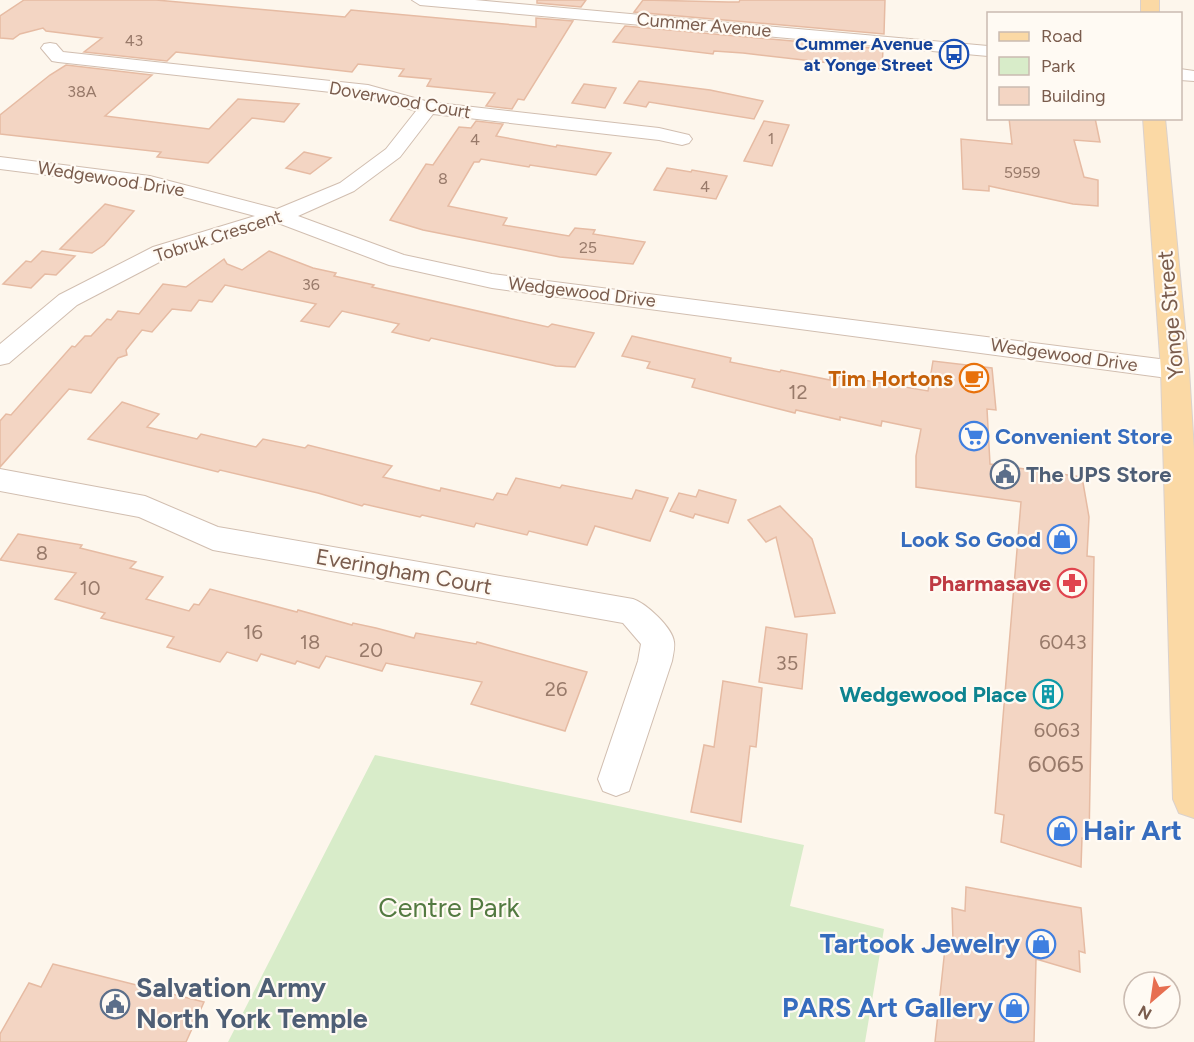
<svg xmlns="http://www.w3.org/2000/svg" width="1194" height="1042" font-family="Figtree,sans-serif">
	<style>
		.green { fill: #d8ecc9 }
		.building { fill: #f3d5c3; stroke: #e6bba3; stroke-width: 1.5 }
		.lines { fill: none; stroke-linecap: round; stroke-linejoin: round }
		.minor-casing { stroke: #d1beb0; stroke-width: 2 }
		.major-casing { stroke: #dad1cd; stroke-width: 2 }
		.minor { fill: #fff; fill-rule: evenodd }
		.major { fill: #fbd9a5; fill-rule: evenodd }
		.labels { text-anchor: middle; stroke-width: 4.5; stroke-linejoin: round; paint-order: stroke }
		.far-number-label { font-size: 16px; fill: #987a6a }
		.far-street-label { font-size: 18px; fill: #7a5c4d; stroke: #fffaf3 }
		.far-transit-label { font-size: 18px; font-weight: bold; fill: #164399; stroke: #fffaf3; text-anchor: end }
		.number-label { font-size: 20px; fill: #987a6a }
		.street-label { font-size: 22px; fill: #7a5c4d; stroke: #fffaf3 }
		.food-label { font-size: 22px; font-weight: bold; fill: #c56008; stroke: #fffaf3; text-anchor: end }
		.shop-label { font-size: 22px; font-weight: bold; fill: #366cbe; stroke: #fffaf3; text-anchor: start }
		.service-label { font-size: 22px; font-weight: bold; fill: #4e5e75; stroke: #fffaf3; text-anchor: start }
		.health-label { font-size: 22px; font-weight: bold; fill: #be3a42; stroke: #fffaf3; text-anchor: end }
		.culture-label { font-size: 22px; font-weight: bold; fill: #0d838f; stroke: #fffaf3; text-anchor: end }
		.near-number-label { font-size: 24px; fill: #987a6a }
		.near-shop-label { font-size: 27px; font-weight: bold; fill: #366cbe; stroke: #fffaf3; text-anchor: end }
		.near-park-label { font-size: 27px; fill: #537a41; stroke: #fffaf3 }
		.near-service-label { font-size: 27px; font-weight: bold; fill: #4e5e75; stroke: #fffaf3; text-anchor: start }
	</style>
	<rect width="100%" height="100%" fill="#fdf6ec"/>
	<path class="green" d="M375 755 804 845 790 906 884 929 865 1042H228Z"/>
	<g class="building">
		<path d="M24 0H156L345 17 351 10 536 27V18L573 21 524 100 518 99 512 109 486 106 495 93 427 86 431 79 399 76 404 69 358 64 352 72 176 52 167 61 84 52 102 38 46 31 43 28 20 34 13 39 0 38V16Z"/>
		<path d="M537 0H586L581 7 537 3Z"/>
		<path d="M643 0 728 2H739L740 0H885L884 34 634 12Z"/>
		<path d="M625 26 883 49 882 69 743 53 714 51 713 54 613 42Z"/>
		<path d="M66 65 152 75 105 116 209 129 238 99 299 104 284 122 252 118 208 163 157 157 161 152 0 134V115L50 75Z"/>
		<path d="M639 81 710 90 763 101 754 119 649 102 646 107 624 103Z"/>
		<path d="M584 84 616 88 605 108 572 103Z"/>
		<path d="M1009 118H1095L1100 142 1074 140 1084 177 1098 180V206L1073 204 989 186V191L963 189 961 139 1012 144Z"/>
		<path d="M476 121 503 124 496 136 556 147 557 145 611 153 596 175 530 165 529 167 481 159 479 162H474L448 206 507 218 503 225 569 236 575 228 595 230 593 234 645 242 633 264 560 257 423 230 390 220 426 164 433 165 459 127 471 128Z"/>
		<path d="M764 121 789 125 772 166 744 161Z"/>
		<path d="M304 152 331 158 310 174 286 168Z"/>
		<path d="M667 168 691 172 692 170 727 176 716 199 654 190Z"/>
		<path d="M105 204 134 211 104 245 92 253 60 249Z"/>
		<path d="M42 251 75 256 56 275 45 274 31 288 3 284 26 261 31 262Z"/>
		<path d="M269 251 313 268 336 273 334 276 374 285 372 287 548 327 552 324 594 333 575 367 556 366 431 338 429 341 392 332 399 324 342 311 329 327 301 321 316 304 225 285 212 302 199 300 191 311 172 309 152 332 142 330 126 350 127 355 118 358 91 393 69 389 0 467V421L6 414 11 415 72 346 75 347 85 336H91L107 319 111 320 118 311 139 314 163 284 186 287 224 259 227 264 242 270Z"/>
		<path d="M632 336 731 358 730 362 780 372 781 370 830 380V377L839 378 840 376 928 391 933 361 992 368 996 410 987 409 990 464 1082 477 1089 517 1087 556 1094 557 1089 841 1082 838 1081 867 1001 842 1004 815 995 813 1021 502 916 487V456L921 429 882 421 881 426 840 417V420L796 410 795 413 692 387 695 379 647 368 650 362 622 356Z"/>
		<path d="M122 402 159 414 147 427 197 439 201 434 256 447 263 439 305 448 308 445 392 466 383 477 440 491 441 488 493 500 497 493 507 495 516 478 560 488 562 485 632 499 636 490 668 498 650 541 595 526 587 545 529 531 527 535 476 523 474 527 422 515 420 517 364 504 362 506 318 493 220 470 218 472 88 439Z"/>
		<path d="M699 490 736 500 728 523 695 514 693 518 670 511 679 493 696 497Z"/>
		<path d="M780 506 812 539 835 613 795 617 776 537 766 542 748 520Z"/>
		<path d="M18 534 82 545 80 548 136 562 130 568 163 577 146 599 189 611 194 604 199 605 210 589 297 612 298 610 352 625 353 623 376 628 414 638 416 633 476 644 477 642 587 672 565 731 471 704 482 682 386 663 382 671 326 656 319 668 297 661 295 664 261 654 257 661 227 652 220 662 167 647 174 637 101 618 105 613 55 599 76 573 0 560Z"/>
		<path d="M766 627 807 634 802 689 759 682Z"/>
		<path d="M723 681 762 688 756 747 750 746 741 822 691 812 704 745 714 747Z"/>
		<path d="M966 887 1081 908 1085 953 1079 951 1080 972 1036 959 1034 1042H935L946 939 953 941 952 908 965 911Z"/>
		<path d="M53 964 204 1002 186 1042H0V1034L29 983 41 987Z"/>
	</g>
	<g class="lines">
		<g class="minor-casing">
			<g id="minor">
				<path d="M412 0H475L988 46V56L420 5Z"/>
				<path d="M50 43 56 44 63 52 368 85 429 102 659 128 689 135 692 139 689 143 682 145 659 140 433 114 400 157 354 191 298 216 404 255 492 274 1175 361 1184 364 1188 370 1184 376 1175 379 492 288 389 265 278 223 169 257 77 305 9 363 0 365V344L59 295 153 247 255 216 150 188 0 169V157L150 176 277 209 340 183 386 149 416 111 367 96 58 62 52 61 41 48 44 44Z"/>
				<path d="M1180 69 1194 71V81L1180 80Z"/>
				<path d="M0 469 145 496 218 527 633 599C646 603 673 628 674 642 675 648 673 655 672 661L629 791 616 796 603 791 598 779 638 661 641 644 623 623 213 550 139 517 0 491Z"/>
			</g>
		</g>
		<g class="major-casing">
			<g id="major">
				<rect x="1141" y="0" width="18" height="14"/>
				<path d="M1143 118H1165L1189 370 1194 450V818L1179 813 1173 799 1161 370Z"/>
			</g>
		</g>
		<use href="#minor" class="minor"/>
		<use href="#major" class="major"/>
	</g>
	<defs>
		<g id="bus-ring" transform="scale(1.5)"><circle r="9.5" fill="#fffaf3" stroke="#1a4fb4" stroke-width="1.5"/><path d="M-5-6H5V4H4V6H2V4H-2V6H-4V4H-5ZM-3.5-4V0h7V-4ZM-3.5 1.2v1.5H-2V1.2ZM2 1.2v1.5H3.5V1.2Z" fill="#1a4fb4"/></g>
		<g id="cafe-ring" transform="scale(1.5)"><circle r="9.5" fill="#fffaf3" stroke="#e8710a" stroke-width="1.5"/><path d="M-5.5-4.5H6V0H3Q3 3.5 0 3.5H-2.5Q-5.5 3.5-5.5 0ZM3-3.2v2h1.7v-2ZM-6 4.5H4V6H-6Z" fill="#e8710a"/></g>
		<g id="supermarket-ring" transform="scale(1.5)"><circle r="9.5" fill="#fffaf3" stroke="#3f7fe0" stroke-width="1.5"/><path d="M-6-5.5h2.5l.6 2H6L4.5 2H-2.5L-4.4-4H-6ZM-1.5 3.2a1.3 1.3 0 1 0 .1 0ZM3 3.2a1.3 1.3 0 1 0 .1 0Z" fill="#3f7fe0"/></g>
		<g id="civic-ring" transform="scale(1.5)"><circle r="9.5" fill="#fffaf3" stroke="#5c6f8a" stroke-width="1.5"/><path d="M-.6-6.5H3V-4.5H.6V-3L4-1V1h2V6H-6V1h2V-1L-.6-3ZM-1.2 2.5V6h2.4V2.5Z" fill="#5c6f8a"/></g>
		<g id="shop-ring" transform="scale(1.5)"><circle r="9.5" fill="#fffaf3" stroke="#3f7fe0" stroke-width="1.5"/><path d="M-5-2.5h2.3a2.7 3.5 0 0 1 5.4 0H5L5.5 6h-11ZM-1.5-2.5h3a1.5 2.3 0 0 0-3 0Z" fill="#3f7fe0"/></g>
		<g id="pharmacy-ring" transform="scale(1.5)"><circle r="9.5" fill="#fffaf3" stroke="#e0444e" stroke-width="1.5"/><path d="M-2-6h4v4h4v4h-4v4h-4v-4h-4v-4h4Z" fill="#e0444e"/></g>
		<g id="building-ring" transform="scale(1.5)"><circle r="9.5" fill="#fffaf3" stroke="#0f9aa8" stroke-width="1.5"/><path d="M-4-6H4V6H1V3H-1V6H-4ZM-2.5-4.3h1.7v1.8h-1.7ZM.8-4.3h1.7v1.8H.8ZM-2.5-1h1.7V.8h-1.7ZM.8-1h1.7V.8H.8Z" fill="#0f9aa8"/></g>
	</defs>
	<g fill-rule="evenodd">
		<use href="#bus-ring" x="954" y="54"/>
		<use href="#cafe-ring" x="974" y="378"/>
		<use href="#supermarket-ring" x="974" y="436"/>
		<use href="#civic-ring" x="1005" y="474"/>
		<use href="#shop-ring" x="1062" y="539"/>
		<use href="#pharmacy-ring" x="1072" y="583"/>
		<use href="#building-ring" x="1048" y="694"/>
		<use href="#shop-ring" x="1062" y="831"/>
		<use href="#shop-ring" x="1041" y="944"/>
		<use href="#civic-ring" x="115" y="1004"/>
		<use href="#shop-ring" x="1014" y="1008"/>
	</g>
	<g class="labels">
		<g class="far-number-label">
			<text x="134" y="46">43</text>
			<text x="82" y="97">38A</text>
			<text x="771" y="144">1</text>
			<text x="475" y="145">4</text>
			<text x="1022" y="178">5959</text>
			<text x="443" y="184">8</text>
			<text x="705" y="192">4</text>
			<text x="588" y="253">25</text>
			<text x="311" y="290">36</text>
		</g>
		<g class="far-street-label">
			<text transform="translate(704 25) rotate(5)" y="6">Cummer Avenue</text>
			<text transform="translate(400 100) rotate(10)" y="6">Doverwood Court</text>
			<text transform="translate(111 179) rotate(9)" y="6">Wedgewood Drive</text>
			<text transform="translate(218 236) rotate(-18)" y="6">Tobruk Crescent</text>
			<text transform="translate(582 292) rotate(7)" y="6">Wedgewood Drive</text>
			<text transform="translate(1064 355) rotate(8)" y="6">Wedgewood Drive</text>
		</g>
		<g class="far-transit-label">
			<text x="933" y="50">Cummer Avenue<tspan x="933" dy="21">at Yonge Street</tspan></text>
		</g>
		<g class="number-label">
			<text x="798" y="399">12</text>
			<text x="42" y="560">8</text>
			<text x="90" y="595">10</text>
			<text x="253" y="639">16</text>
			<text x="310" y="649">18</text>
			<text x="1063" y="649">6043</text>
			<text x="371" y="657">20</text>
			<text x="787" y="670">35</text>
			<text x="556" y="696">26</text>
			<text x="1057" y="737">6063</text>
		</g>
		<g class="street-label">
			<text transform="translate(1170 315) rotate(-95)" y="8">Yonge Street</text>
			<text transform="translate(404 571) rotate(10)" y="8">Everingham Court</text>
		</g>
		<g class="food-label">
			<text x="953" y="386">Tim Hortons</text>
		</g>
		<g class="shop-label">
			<text x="995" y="444">Convenient Store</text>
			<text x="1041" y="547" text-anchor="end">Look So Good</text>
		</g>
		<g class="service-label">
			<text x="1026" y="482">The UPS Store</text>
		</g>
		<g class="health-label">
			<text x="1051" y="591">Pharmasave</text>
		</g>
		<g class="culture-label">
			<text x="1027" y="702">Wedgewood Place</text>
		</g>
		<g class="near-number-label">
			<text x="1056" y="772">6065</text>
		</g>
		<g class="near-shop-label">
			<text x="1083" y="840" text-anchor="start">Hair Art</text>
			<text x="1020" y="953">Tartook Jewelry</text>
			<text x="993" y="1017">PARS Art Gallery</text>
		</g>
		<g class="near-park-label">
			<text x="449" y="917">Centre Park</text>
		</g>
		<g class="near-service-label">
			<text x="136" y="997">Salvation Army<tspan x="136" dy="31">North York Temple</tspan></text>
		</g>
	</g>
	<rect x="987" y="12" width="195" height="108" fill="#fffaf3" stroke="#cabbb1" stroke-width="1.5"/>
	<rect x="999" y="32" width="30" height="9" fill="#fbd9a5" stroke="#cabbb1" stroke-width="1.5"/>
	<text x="1041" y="42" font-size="18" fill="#7a5c4d">Road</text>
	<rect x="999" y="57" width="30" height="18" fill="#d8ecc9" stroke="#cabbb1" stroke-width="1.5"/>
	<text x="1041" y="72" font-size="18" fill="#7a5c4d">Park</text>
	<rect x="999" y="87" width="30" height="18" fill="#f3d5c3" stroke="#cabbb1" stroke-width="1.5"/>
	<text x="1041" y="102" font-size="18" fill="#7a5c4d">Building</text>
	<g transform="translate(1152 1000) rotate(209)"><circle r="28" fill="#fffaf3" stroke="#cabbb1" stroke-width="1.5"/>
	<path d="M0-4.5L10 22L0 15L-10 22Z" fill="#e76f51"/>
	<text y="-9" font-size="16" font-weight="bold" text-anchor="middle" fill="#7a5c4d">N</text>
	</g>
</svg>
